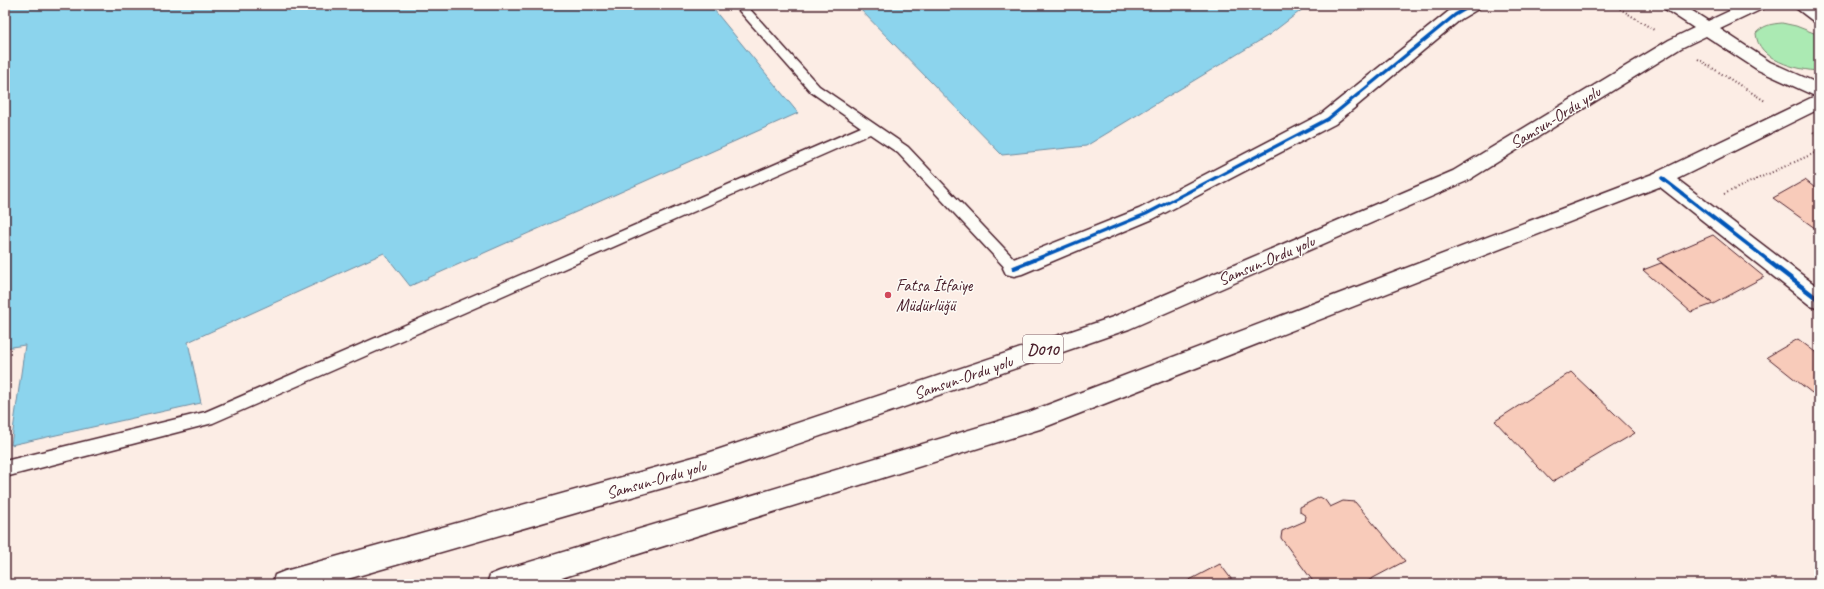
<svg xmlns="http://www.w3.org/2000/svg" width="1824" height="589" font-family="Caveat,sans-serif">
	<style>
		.green { fill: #abeab3; stroke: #7a846f }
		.water { fill: #8cd4ed; stroke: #728c9f }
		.building { fill: #f8cbba; stroke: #4a1f2b }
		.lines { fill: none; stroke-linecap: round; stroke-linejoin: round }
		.lane-casing { stroke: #4a1f2b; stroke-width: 3 }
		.street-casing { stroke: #4a1f2b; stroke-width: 3 }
		.highway-casing { stroke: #4a1f2b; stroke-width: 3 }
		.path { stroke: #4a1f2b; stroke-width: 2; stroke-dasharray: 1 2.5; stroke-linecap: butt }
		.lane { fill: #fdfcf7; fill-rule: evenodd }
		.street { fill: #fdfcf7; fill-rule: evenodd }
		.highway { fill: #fdfcf7; fill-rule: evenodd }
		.cycleway-far1-casing { stroke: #fdfcf7; stroke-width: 5.5 }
		.cycleway-casing { stroke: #fdfcf7; stroke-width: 7 }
		.cycleway-far1 { stroke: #0057b8; stroke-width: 3.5 }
		.cycleway { stroke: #0057b8; stroke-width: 4.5 }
		.poi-dot { fill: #d1495b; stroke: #fdfcf7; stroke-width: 1.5 }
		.labels { text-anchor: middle; stroke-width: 3; stroke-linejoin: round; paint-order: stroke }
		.shield { fill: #fdfcf7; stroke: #806168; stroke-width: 1 }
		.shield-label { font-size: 16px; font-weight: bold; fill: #4a1f2b }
		.street-label { font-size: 17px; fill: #4a1f2b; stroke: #fdfcf7 }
		.poi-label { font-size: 17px; fill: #4a1f2b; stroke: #fdfcf7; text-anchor: start }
	</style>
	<rect width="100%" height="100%" fill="#fcede5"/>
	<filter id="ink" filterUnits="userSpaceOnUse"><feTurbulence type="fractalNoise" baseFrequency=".025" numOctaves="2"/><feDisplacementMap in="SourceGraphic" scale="8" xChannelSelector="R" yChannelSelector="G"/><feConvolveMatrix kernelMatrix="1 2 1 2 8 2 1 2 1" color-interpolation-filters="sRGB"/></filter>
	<g filter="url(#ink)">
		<path class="green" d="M1782 23 1796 26 1819 35V71C1797 70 1757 60 1756 33 1764 25 1771 24 1782 23Z"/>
		<g class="water">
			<path d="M5 5H710L798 113 410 286 384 253 188 342 201 403 11 445 25 345 5 348Z"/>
			<path d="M856 5H1308L1269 35 1086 146 1002 155Z"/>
		</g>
		<g class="building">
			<path d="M1805 180 1819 191V231L1773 198Z"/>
			<path d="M1713 235 1764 277 1713 304 1657 259Z"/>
			<path d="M1661 263 1713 304 1691 312 1643 270Z"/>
			<path d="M1798 339 1819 355V389L1812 393 1767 357Z"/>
			<path d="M1571 372 1635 433 1552 482 1495 421Z"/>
			<path d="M1320 497 1325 500 1330 507 1343 501 1355 502 1405 561 1362 584H1315L1281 538 1282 531 1305 521 1306 516 1300 512V507Z"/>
			<path d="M1220 564 1235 584H1182Z"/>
		</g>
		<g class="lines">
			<g class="lane-casing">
				<path id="lane" d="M734 5H746L819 86 908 147 1019 264 1021 268 1019 272 1014 274 1009 272 898 153 870 134 213 423 5 477V461L205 412 861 127 811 92Z"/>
			</g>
			<g class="street-casing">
				<g id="street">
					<path d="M1460 5H1481L1478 9 1461 19 1335 124 1153 219 1022 274 1014 276 1006 274 1003 268 1006 262 1139 209 1321 114 1449 11Z"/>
					<path d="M1662 171 1669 173 1819 288V309L1811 306 1655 183 1652 178 1655 173Z"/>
				</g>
			</g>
			<g class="highway-casing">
				<g id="highway">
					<path d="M1662 5H1683L1708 21 1742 5H1765L1762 9 1720 29 1770 62 1819 84V109L1669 183 1040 429 542 584H487L490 575 500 571 1029 412 1655 173 1815 96 1758 70 1706 36 1681 48 1467 181 1129 329 708 475 330 584H272L275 575 285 571 708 453 1113 317 1453 171 1669 40 1694 28 1665 9Z"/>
					<path d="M1792 5H1813L1819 9V22L1813 21Z"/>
				</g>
			</g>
			<g class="path">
				<path d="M1614 5 1654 30"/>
				<path d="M1698 59 1765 101"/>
				<path d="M1813 132 1819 136"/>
				<path d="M1724 194 1819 151"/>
			</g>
			<use href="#lane" class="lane"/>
			<use href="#street" class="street"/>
			<use href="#highway" class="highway"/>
			<g class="cycleway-far1-casing">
				<g id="cycleway-far1">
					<path d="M1662 178 1769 261"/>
					<path d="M1031 261 1146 214 1328 119 1455 15 1472 5"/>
				</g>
			</g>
			<g class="cycleway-casing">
				<g id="cycleway">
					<path d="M1767 260 1819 300"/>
					<path d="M1014 268 1034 260"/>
				</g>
			</g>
			<use href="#cycleway-far1" class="cycleway-far1"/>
			<use href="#cycleway" class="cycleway"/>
		</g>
	</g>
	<circle class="poi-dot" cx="888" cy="295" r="4"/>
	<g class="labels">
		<rect class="shield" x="1023" y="335" width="40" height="28" rx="3"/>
		<g class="shield-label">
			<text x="1043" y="355">D010</text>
		</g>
		<g class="street-label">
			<text transform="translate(1555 117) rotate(-32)" y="6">Samsun-Ordu yolu</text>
			<text transform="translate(1266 260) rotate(-23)" y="6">Samsun-Ordu yolu</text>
			<text transform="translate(963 377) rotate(-19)" y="6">Samsun-Ordu yolu</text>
			<text transform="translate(656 479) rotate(-16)" y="6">Samsun-Ordu yolu</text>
		</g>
		<g class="poi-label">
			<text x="896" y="291">Fatsa İtfaiye<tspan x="896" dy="20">Müdürlüğü</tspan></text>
		</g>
	</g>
	<rect width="1824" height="589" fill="none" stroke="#fdfcf7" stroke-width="20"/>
	<rect x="10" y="10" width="1804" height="569" fill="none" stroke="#4a1f2b" stroke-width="1.5" filter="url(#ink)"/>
</svg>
